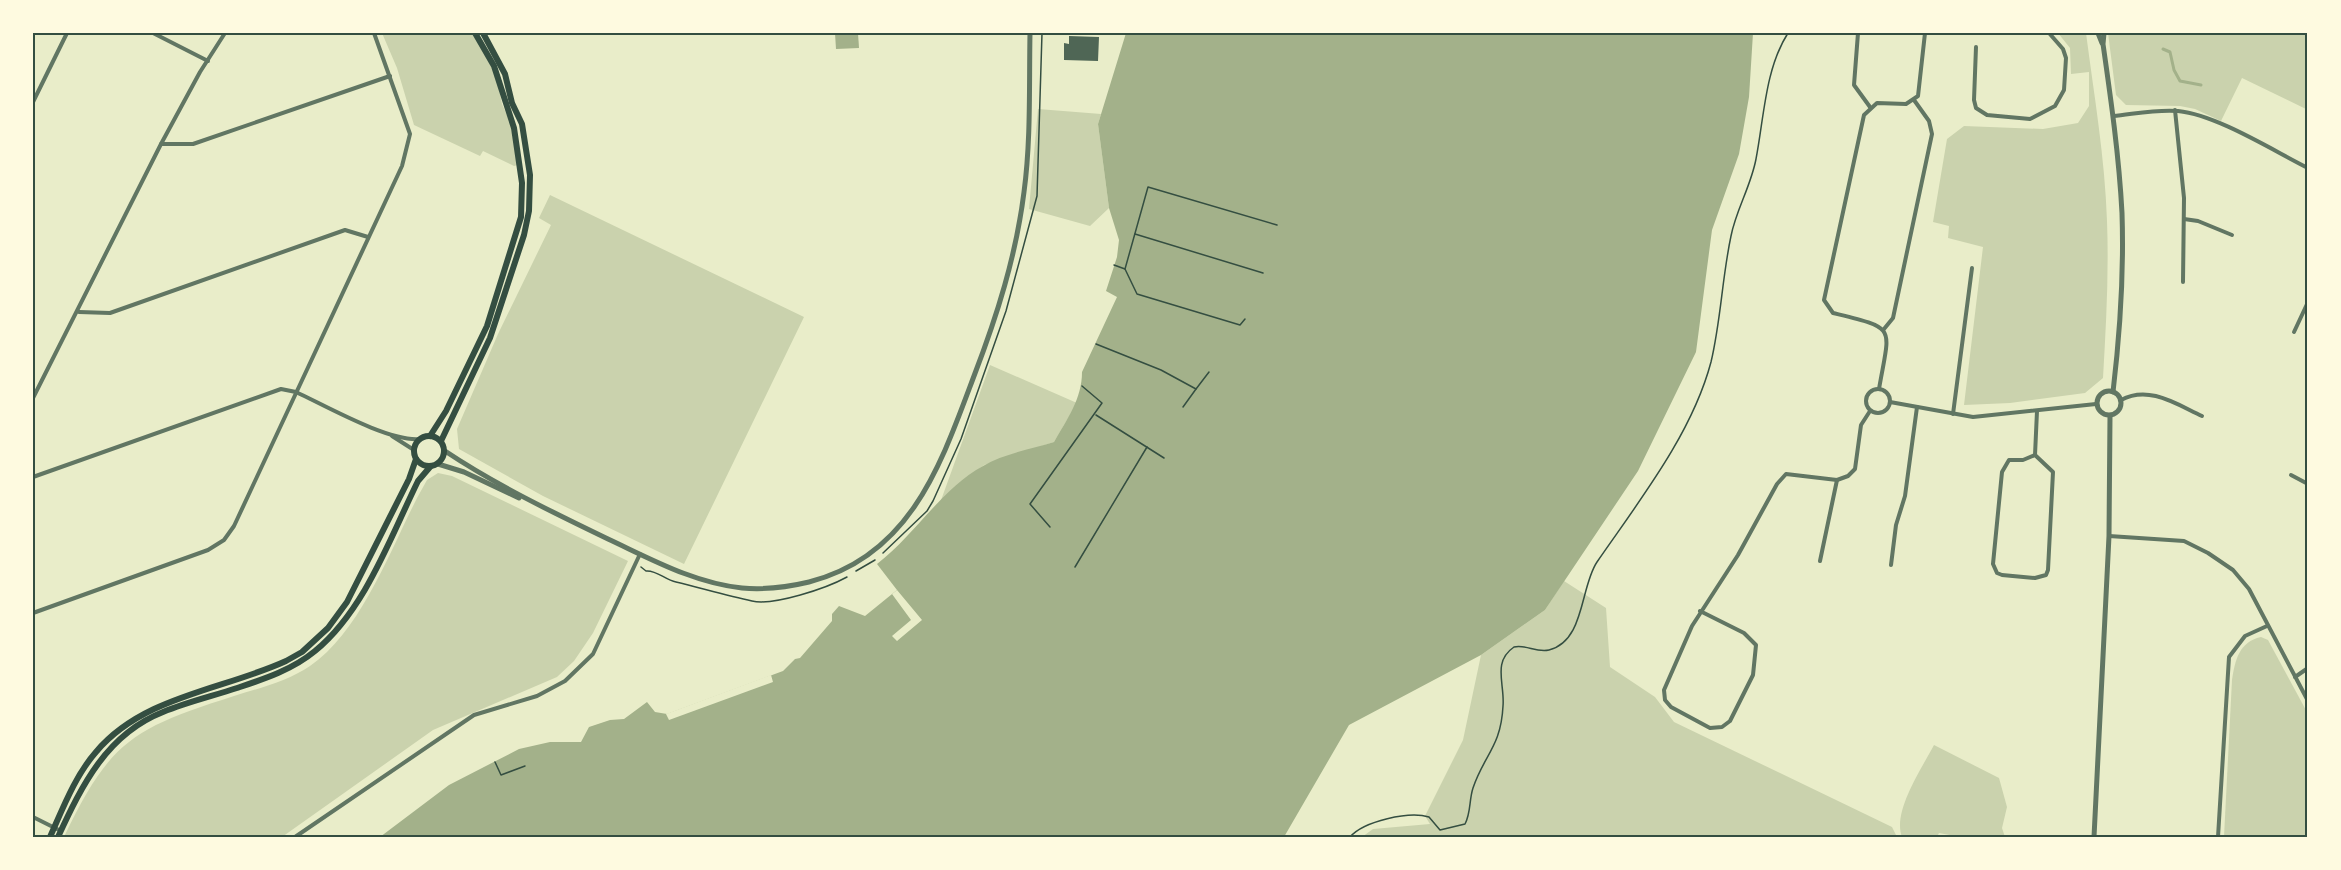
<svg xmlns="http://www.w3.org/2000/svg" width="2341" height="870" font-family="Inter,sans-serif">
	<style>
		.green { fill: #cad2ad }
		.water { fill: #a3b18a }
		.pier { fill: #e9edc9 }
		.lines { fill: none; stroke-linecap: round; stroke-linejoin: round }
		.stream { stroke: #a3b18a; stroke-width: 3 }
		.building { fill: #4f6655 }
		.path { stroke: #344e41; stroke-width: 1.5 }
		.minor { stroke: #617663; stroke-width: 4 }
		.tertiary { stroke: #617663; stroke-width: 5 }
		.secondary { stroke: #344e41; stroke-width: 6 }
		.neatline { fill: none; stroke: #344e41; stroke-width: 2 }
	</style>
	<rect width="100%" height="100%" fill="#e9edc9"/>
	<g class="green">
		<path d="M382 33H475L497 79 502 104 510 122 518 165 514 166 483 151 480 156 414 125 397 68Z"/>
		<path d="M2058 33H2086C2094 95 2105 158 2107 221 2109 274 2106 326 2103 378L2085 393 2010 403 1964 405 1983 247 1948 238 1949 226 1933 222 1947 139 1964 126 2043 129 2078 123 2089 106V72L2071 74 2070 48Z"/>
		<path d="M2108 33H2308V110L2242 78 2221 121 2195 109 2180 106 2126 105 2116 95Z"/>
		<path d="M1038 109 1101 114 1098 124 1109 208 1090 226 1029 209Z"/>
		<path d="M550 195 804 317 684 564 543 496 459 449 457 429 498 334 551 225 539 218Z"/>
		<path d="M990 365 1077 403 1054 442 984 465 955 487 940 503Z"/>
		<path d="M438 473 452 476 628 561 593 633 574 661 557 677 433 730 282 837H64C110 740 134 728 234 696 260 688 288 681 310 666 360 632 390 551 417 498L427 480Z"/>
		<path d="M1564 581 1606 608 1610 667 1655 697 1674 722 1892 827 1897 837H1362L1373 829 1430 824 1425 816 1463 740 1481 655 1545 610Z"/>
		<path d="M2261 637 2268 640 2308 714V837H2224L2232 680C2235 660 2239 642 2261 637Z"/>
		<path d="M1934 745 1999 778 2007 807 2002 828 2005 837H1960L1939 833 1937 837H1902C1892 812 1922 768 1934 745Z"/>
	</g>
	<g class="water">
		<path d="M835 33H858L859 48 836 49Z"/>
		<path d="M1126 33H1753L1749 97 1739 154 1712 230 1696 352 1638 471 1545 610 1481 655 1349 725 1284 837H380L449 785 519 749 550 742H581L589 727 610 720 624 719 647 702 655 712 667 714 783 671 795 659 800 658 832 621V614L839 606 865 616 897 590 877 564C915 535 941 489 983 466 1003 454 1031 449 1054 442 1067 419 1082 399 1082 372L1117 297 1106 291 1117 257 1119 240 1109 208 1098 124Z"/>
	</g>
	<g class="pier">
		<path d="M897 590 922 620 897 641 892 636 911 620 892 594Z"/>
		<path d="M771 675 773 682 669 720 666 714Z"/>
	</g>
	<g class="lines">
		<path class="stream" d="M2163 49 2170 52 2174 70 2180 81 2201 85"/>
	</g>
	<path class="building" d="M1069 36 1099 37 1098 61 1064 60V43L1069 44Z"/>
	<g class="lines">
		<g class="path">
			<path d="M1135 234 1263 273"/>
			<path d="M1114 265 1125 269 1137 294 1240 325 1245 319"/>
			<path d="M1125 269 1148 187 1277 225"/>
			<path d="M1096 344 1161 370 1196 389 1209 372"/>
			<path d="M1183 407 1196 389"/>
			<path d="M1096 415 1164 458"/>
			<path d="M1050 527 1030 504 1102 403 1082 386"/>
			<path d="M883 553 927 511 933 501 961 439 1006 311 1037 196 1042 33"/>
			<path d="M641 567 646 571C657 570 665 580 676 582 701 588 727 596 752 601 774 606 827 588 847 577"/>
			<path d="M1075 567 1147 447"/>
			<path d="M856 571 875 560"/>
			<path d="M495 762 501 775 525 766"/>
			<path d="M1350 837C1364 821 1409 811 1429 817L1440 830 1465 824C1471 813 1469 800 1473 788 1484 755 1501 747 1503 706 1505 684 1492 662 1514 647 1526 644 1536 653 1549 650 1585 641 1580 587 1597 562 1639 501 1692 434 1711 362 1721 320 1722 278 1731 236 1736 210 1751 186 1756 159 1764 118 1765 69 1788 33"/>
		</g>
		<g class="minor">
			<path d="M153 33 208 61"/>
			<path d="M1858 33 1854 85 1870 107"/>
			<path d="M1976 47 1974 100 1976 108 1987 115 2030 119 2055 106 2064 90 2066 58 2063 49 2049 33"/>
			<path d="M33 102 67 33"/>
			<path d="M2175 110 2184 198 2183 282"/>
			<path d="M2113 116C2134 114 2157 109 2178 111 2217 115 2272 150 2308 168"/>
			<path d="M161 144H193L390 76"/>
			<path d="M2184 219 2198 221 2232 235"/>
			<path d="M79 312 110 313 345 230 368 237"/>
			<path d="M1884 329 1893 318 1932 134 1929 121 1914 100"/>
			<path d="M2294 332 2308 302"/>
			<circle cx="1878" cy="401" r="12"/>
			<path d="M1879 389C1890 325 1898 329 1833 313L1824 300 1864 115 1877 103 1906 104 1918 96 1925 33"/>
			<path d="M33 398 161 144 200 72 225 33"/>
			<path d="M2121 400C2149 385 2176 404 2202 416"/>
			<path d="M1890 402 1973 417 2096 404"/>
			<path d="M1953 414 1972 268"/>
			<path d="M392 436 414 450"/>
			<path d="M2035 455 2053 472 2048 570 2046 575 2035 578 2002 575 1997 573 1993 564 2002 472 2009 460H2023Z"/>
			<path d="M2035 455 2037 411"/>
			<path d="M2291 475 2308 484"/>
			<path d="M33 477 281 389 296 392C326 406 389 442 420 439"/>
			<path d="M2109 536 2184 541 2208 553 2233 570 2249 589 2308 701"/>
			<path d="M1820 561 1837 480"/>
			<path d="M1891 565 1896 525 1905 496 1917 407"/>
			<path d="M1700 611 1744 633 1756 645 1753 675 1730 721 1722 727 1710 728 1671 707 1665 700 1664 690 1692 626 1738 555 1777 484 1786 474 1837 480 1848 476 1855 469 1861 425 1870 411"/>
			<path d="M33 613 208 550 224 540 234 526 402 166 410 134 374 33"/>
			<path d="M2295 677 2308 668"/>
			<path d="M33 817 61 831"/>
			<path d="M295 837 474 715 537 696 565 681 593 654 640 554"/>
			<path d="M2218 837 2229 657 2245 636 2267 626"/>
		</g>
		<g class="tertiary">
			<path d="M2098 33 2102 43"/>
			<path d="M2104 33 2103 44C2111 100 2119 156 2122 213 2124 272 2120 333 2113 392"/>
			<circle cx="2109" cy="403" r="12"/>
			<path d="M445 451C496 485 552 512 608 539 651 559 694 583 742 588 764 590 788 587 809 582 911 556 941 464 974 376 997 316 1016 256 1024 192 1031 140 1029 86 1030 33"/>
			<path d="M438 464 464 472 519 498"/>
			<path d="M2094 837 2109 536 2110 416"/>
		</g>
		<g class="secondary">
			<circle cx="429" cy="451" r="15"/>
			<path d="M430 436 446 411 487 326 521 217 522 183 514 128 494 66 475 33"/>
			<path d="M441 441 490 338 524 235 529 211 530 175 522 124 512 103 505 74 483 33"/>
			<path d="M50 837C63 808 75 776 96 752 143 696 223 690 286 661L302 652 328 628 347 602 409 479 416 459"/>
			<path d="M58 837C82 785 107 734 163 712 187 702 213 696 237 688 264 679 292 670 315 651 365 610 390 538 418 481L430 467"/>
		</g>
	</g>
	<rect width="2341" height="870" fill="none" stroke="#fefae0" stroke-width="69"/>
	<rect x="34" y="34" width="2272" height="802" class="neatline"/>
</svg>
